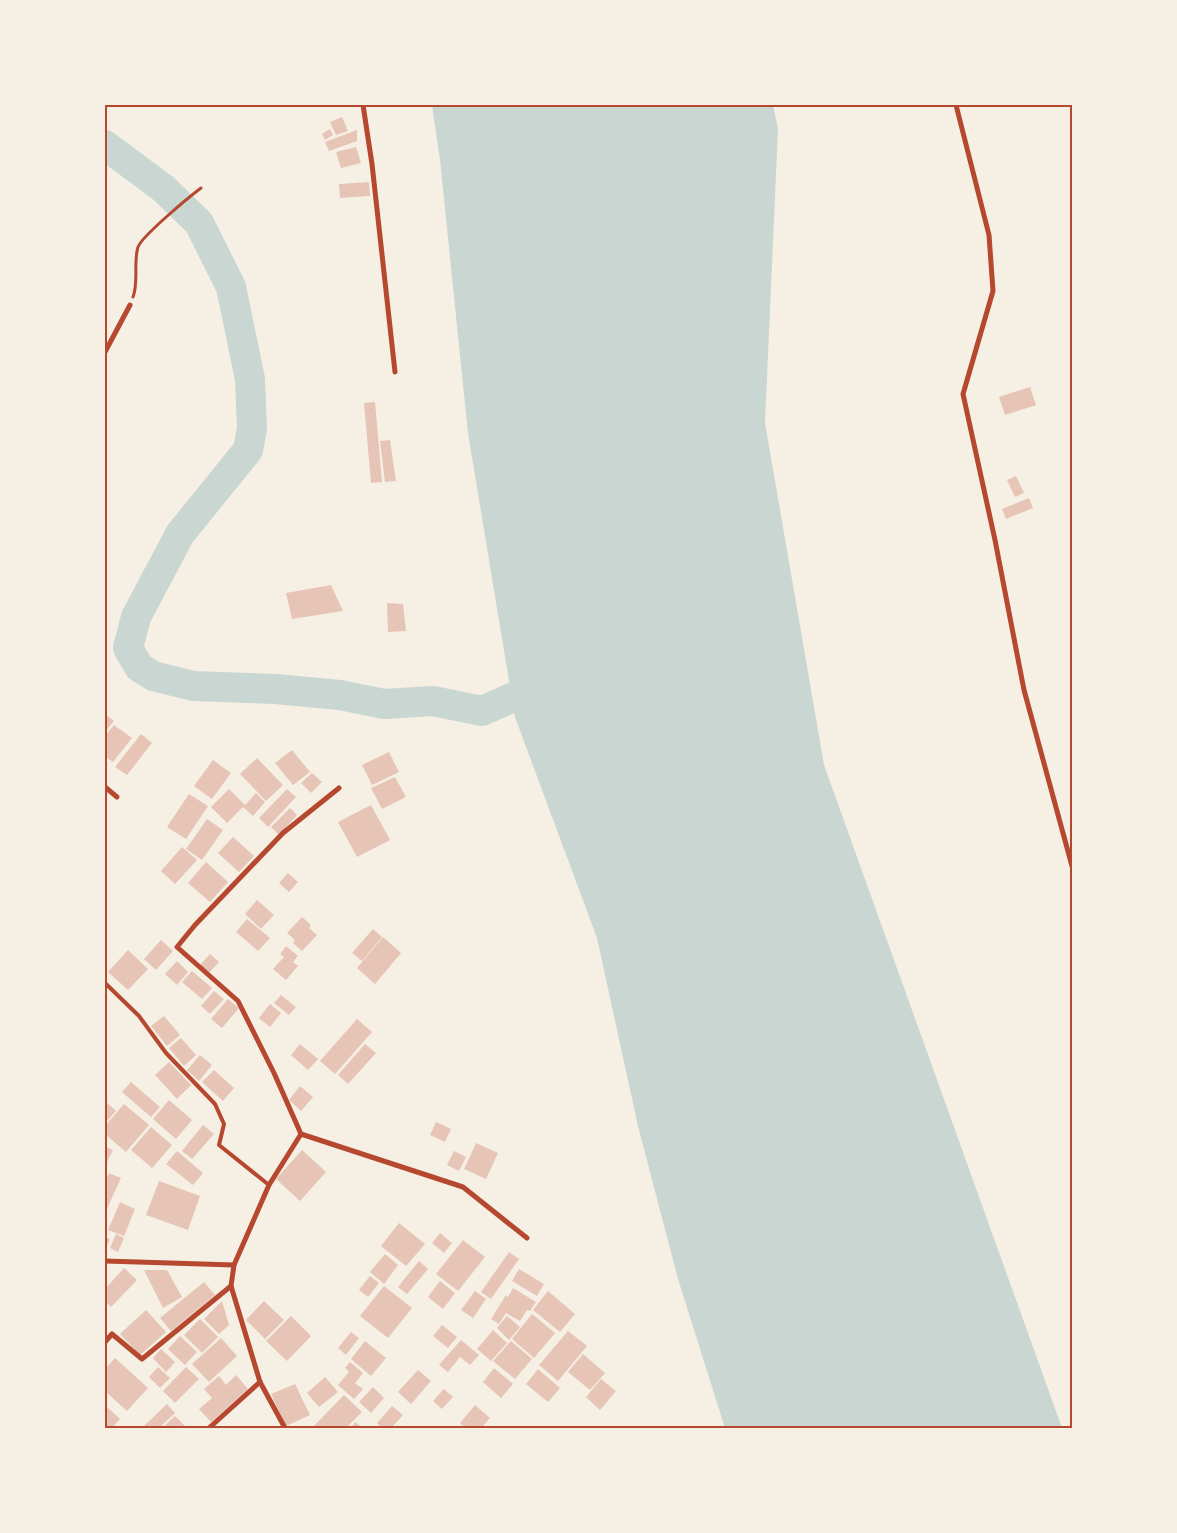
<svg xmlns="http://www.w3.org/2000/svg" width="1177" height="1533" font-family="'Open Sans',sans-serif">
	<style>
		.water { fill: #c9d6d2 }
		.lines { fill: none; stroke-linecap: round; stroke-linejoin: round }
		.river { stroke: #c9d6d2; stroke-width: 30 }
		.building { fill: #e6c5b7 }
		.path { stroke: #b5482f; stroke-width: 3 }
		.service { stroke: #b5482f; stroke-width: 4 }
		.minor { stroke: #b5482f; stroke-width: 5 }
		.neatline { fill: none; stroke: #b5482f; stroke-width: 2 }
	</style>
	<rect width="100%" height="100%" fill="#f6efe4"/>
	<path class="water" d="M432 105H773L778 129 765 423 824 765 1062 1428H725L678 1279 638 1126 597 938 515 717 468 433 440 160Z"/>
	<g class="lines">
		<path class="river" d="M105 145 164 189 199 223 231 287 250 379 252 429 248 450 180 534 136 617 128 648 139 667 153 676 193 686 275 689 340 695 384 704 433 701 482 711 548 682"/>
	</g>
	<g class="building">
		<path d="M342 117 348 131 336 135 330 122Z"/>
		<path d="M330 129 333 135 325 140 322 134Z"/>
		<path d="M357 130V141L329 151 325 142Z"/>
		<path d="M356 147 361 163 341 168 336 152Z"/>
		<path d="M369 182 370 196 340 198 339 184Z"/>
		<path d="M1030 387 1036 405 1005 415 999 397Z"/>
		<path d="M375 402 382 482 371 483 364 403Z"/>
		<path d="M390 440 396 481 385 482 380 441Z"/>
		<path d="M1016 476 1024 493 1015 497 1007 480Z"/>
		<path d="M1029 498 1033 508 1006 519 1002 509Z"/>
		<path d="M331 585 343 611 292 619 286 593Z"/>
		<path d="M387 603 403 604 406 631 388 632Z"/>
		<path d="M105 714 114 721 105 732Z"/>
		<path d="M114 725 132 738 113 762 105 756V736Z"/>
		<path d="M141 734 152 743 127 775 115 767Z"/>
		<path d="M292 750 310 772 293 785 275 763Z"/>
		<path d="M389 752 399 772 372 785 362 765Z"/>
		<path d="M257 758 283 785 266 801 240 774Z"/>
		<path d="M213 760 231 773 212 799 194 786Z"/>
		<path d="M312 773 322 782 311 793 301 783Z"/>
		<path d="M395 777 406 797 382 809 371 788Z"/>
		<path d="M229 789 245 805 256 793 265 802 253 816 243 807 227 823 211 807Z"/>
		<path d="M287 789 296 797 268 827 259 818Z"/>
		<path d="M189 794 208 806 186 839 167 827Z"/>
		<path d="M371 805 390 840 357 857 338 822Z"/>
		<path d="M290 808 297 815 279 835 271 827Z"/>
		<path d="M207 819 223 830 202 860 186 849Z"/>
		<path d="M233 837 254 856 239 872 218 853Z"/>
		<path d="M182 847 197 860 175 884 161 871Z"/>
		<path d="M206 862 228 882 210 902 188 883Z"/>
		<path d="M288 873 298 882 289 892 279 883Z"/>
		<path d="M257 900 274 915 261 929 245 914Z"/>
		<path d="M302 917 311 925 309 928 317 935 302 951 293 943 295 940 287 933Z"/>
		<path d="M247 919 270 938 258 951 236 932Z"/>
		<path d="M373 929 382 937 362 961 352 953Z"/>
		<path d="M383 937 401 953 375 984 357 968Z"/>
		<path d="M161 940 173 951 156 970 144 959Z"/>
		<path d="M286 946 298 956 293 962 298 966 286 980 273 969 284 957 280 954Z"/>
		<path d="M128 950 148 969 128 990 108 972Z"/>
		<path d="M210 954 219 962 208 974 199 966Z"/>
		<path d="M177 961 188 972 177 985 165 974Z"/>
		<path d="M192 971 212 988 202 999 182 982Z"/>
		<path d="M214 991 224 999 210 1014 201 1006Z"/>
		<path d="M281 995 296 1007 289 1015 274 1003Z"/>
		<path d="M228 999 239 1008 222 1028 211 1019Z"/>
		<path d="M270 1004 281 1013 270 1027 259 1018Z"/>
		<path d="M164 1016 180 1035 167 1046 151 1026Z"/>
		<path d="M357 1019 372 1032 335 1074 320 1061Z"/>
		<path d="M181 1038 196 1055 184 1066 169 1048Z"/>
		<path d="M300 1044 318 1059 308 1070 291 1055Z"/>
		<path d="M365 1044 376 1053 348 1084 338 1075Z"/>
		<path d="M200 1055 212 1065 199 1081 187 1070Z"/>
		<path d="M169 1062 191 1085 177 1099 155 1075Z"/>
		<path d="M214 1070 234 1088 223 1101 202 1082Z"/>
		<path d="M131 1082 160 1107 151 1117 122 1092Z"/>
		<path d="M300 1086 313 1097 301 1111 289 1100Z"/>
		<path d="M169 1100 192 1120 176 1139 153 1119Z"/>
		<path d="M105 1101 116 1111 105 1123Z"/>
		<path d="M124 1104 149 1125 126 1152 105 1134V1126Z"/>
		<path d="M436 1122 451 1129 445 1142 430 1135Z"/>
		<path d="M203 1125 214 1134 192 1159 182 1151Z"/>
		<path d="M151 1127 172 1145 152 1168 131 1150Z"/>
		<path d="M476 1143 498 1153 486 1179 464 1169Z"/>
		<path d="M105 1146 113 1150 105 1166Z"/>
		<path d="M302 1150 326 1172 300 1201 276 1179Z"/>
		<path d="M177 1151 203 1173 193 1185 166 1164Z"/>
		<path d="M454 1151 466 1157 459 1171 447 1165Z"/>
		<path d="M109 1173 121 1178 105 1213V1183Z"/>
		<path d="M159 1181 200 1196 188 1230 146 1215Z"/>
		<path d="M120 1202 135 1209 124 1236 108 1230Z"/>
		<path d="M399 1223 425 1244 406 1266 381 1246Z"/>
		<path d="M440 1233 452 1243 444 1253 432 1243Z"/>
		<path d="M116 1234 124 1238 118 1252 110 1248Z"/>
		<path d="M105 1237 110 1239 105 1251Z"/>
		<path d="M463 1240 485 1257 458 1291 436 1274Z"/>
		<path d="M509 1252 519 1259 491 1299 481 1292Z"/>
		<path d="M385 1254 398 1265 384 1284 370 1272Z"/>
		<path d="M419 1261 428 1269 407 1294 398 1287Z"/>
		<path d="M124 1268 137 1280 111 1307 105 1301V1289Z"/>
		<path d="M519 1269 544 1284 537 1296 512 1281Z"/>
		<path d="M144 1270H167L182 1297 163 1308Z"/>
		<path d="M370 1276 379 1283 368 1297 359 1290Z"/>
		<path d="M440 1281 455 1293 443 1309 428 1297Z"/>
		<path d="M204 1282 215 1295 171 1331 160 1318Z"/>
		<path d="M384 1286 412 1308 388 1338 360 1316Z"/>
		<path d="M513 1288 536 1302 530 1311 527 1310 520 1321 506 1313 499 1324 491 1319 506 1295 508 1297Z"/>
		<path d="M475 1291 486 1299 473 1318 461 1310Z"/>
		<path d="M548 1291 575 1314 560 1332 533 1310Z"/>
		<path d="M222 1301 229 1325 219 1334 204 1319Z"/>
		<path d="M264 1301 284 1320 265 1339 246 1320Z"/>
		<path d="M146 1310 166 1332 140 1355 120 1334Z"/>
		<path d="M532 1314 555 1333 534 1358 512 1339Z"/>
		<path d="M291 1316 311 1336 287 1361 266 1341Z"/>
		<path d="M507 1316 520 1327 509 1340 497 1328Z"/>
		<path d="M200 1319 218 1337 202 1353 184 1335Z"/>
		<path d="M442 1325 457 1337 448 1348 433 1336Z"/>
		<path d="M493 1330 507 1343 491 1361 477 1349Z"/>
		<path d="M568 1331 587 1346 558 1381 539 1365Z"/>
		<path d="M351 1332 359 1338 346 1355 338 1348Z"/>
		<path d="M180 1336 197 1352 185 1365 168 1349Z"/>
		<path d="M221 1338 237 1356 209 1382 192 1364Z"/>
		<path d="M461 1340 479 1355 470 1365 460 1357 448 1372 439 1365Z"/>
		<path d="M365 1341 386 1358 371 1376 351 1359Z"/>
		<path d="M511 1341 532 1359 515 1379 493 1361Z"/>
		<path d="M161 1349 175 1362 166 1372 153 1358Z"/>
		<path d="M583 1354 605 1373 590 1390 568 1372Z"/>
		<path d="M115 1358 148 1388 127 1411 105 1391V1369Z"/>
		<path d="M350 1362 363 1373 355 1383 363 1389 354 1399 338 1385 349 1372 345 1368Z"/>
		<path d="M158 1367 170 1378 160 1388 149 1377Z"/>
		<path d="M186 1367 199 1379 175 1403 163 1391Z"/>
		<path d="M494 1368 513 1384 501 1398 483 1382Z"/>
		<path d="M538 1369 560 1388 548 1402 526 1384Z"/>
		<path d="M418 1370 431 1381 411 1404 398 1392Z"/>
		<path d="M236 1375 248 1389 211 1422 199 1409 212 1398 204 1389 219 1376 226 1385Z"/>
		<path d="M325 1377 338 1392 319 1407 307 1393Z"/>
		<path d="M601 1379 616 1391 600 1410 586 1397Z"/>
		<path d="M295 1384 310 1415 286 1426 271 1394Z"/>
		<path d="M373 1387 384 1398 371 1413 359 1402Z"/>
		<path d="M444 1389 453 1397 442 1409 433 1401Z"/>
		<path d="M344 1395 362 1412 346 1428H312Z"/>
		<path d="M167 1404 175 1413 159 1428H146L144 1426Z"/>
		<path d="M105 1405 120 1419 112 1428H105Z"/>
		<path d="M475 1405 490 1418 481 1428H466L460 1423Z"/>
		<path d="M392 1406 403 1415 391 1428H382L377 1423Z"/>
		<path d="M175 1416 187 1428H162Z"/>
		<path d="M355 1422 363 1428H351Z"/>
	</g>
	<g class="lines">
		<path class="path" d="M133 297C139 281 133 263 138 247 142 236 189 197 201 188"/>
		<path class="service" d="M105 983 139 1016 166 1053 215 1104 224 1124 219 1145 269 1185"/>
		<g class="minor">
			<path d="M363 105 372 164 395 372"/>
			<path d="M956 105 989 235 993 291 963 394 995 540 1024 690 1072 866"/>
			<path d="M105 352 130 305"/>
			<path d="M105 787 117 797"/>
			<path d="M339 788 283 833 195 925 177 947 238 1001 274 1073 301 1134 463 1187 527 1238"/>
			<path d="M105 1261 234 1265"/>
			<path d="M105 1342 112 1334 142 1359 231 1286"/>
			<path d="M209 1428 260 1382"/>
			<path d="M285 1428 260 1382 231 1286 234 1265 269 1185 301 1134"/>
		</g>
	</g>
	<rect width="1177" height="1533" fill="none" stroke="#f6efe4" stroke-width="212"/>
	<rect x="106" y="106" width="965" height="1321" class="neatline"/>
</svg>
